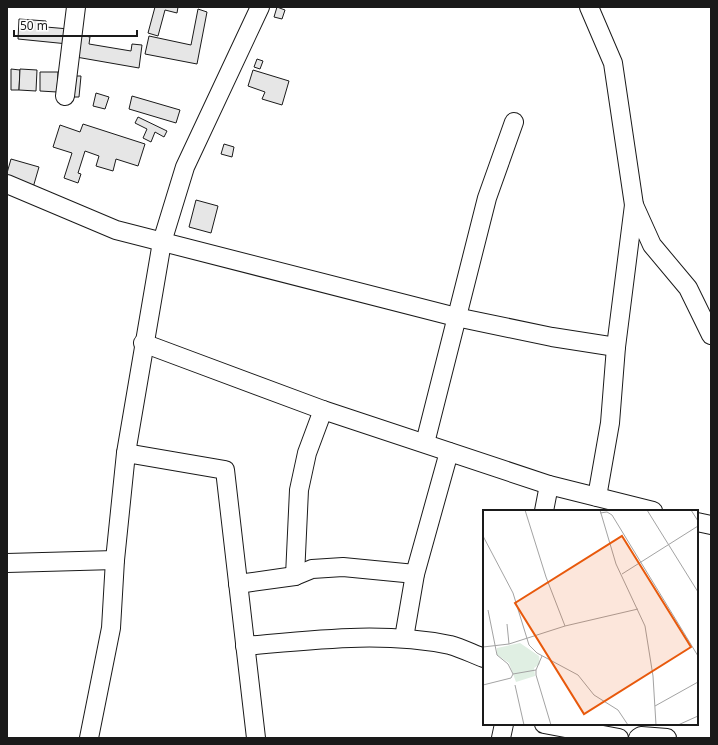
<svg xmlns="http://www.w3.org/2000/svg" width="718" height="745" font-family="'Noto Sans',sans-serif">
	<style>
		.building { fill: #e6e6e6; stroke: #1a1a1a }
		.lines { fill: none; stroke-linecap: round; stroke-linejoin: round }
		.minor-casing { stroke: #1a1a1a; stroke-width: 20 }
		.minor { stroke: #fff; stroke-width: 18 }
		.inset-road { fill: none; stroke: #a3a3a3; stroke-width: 1 }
		.view { fill: #e8590c; fill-opacity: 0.15; stroke: #e8590c; stroke-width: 2 }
		.inset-edge { fill: none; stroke: #1a1a1a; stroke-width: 2 }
	</style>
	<rect width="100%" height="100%" fill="#fff"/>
	<g class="building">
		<path d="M155 7H178L177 13 165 10 158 36 148 33Z"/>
		<path d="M277 7 285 10 282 19 274 17Z"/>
		<path d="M198 9 207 12 197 64 145 54 149 36 191 45Z"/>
		<path d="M19 19 46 21V27L69 29 68 44 18 39Z"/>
		<path d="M80 35 90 37 89 44 131 51 132 44 142 45 139 68 76 57Z"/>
		<path d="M257 59 263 61 260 69 254 67Z"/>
		<path d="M11 69 20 70 19 90H11Z"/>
		<path d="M20 69 37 70 36 91 19 90Z"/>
		<path d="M253 70 289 81 282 105 262 99 265 92 248 86Z"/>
		<path d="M40 72H58L57 92 40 91Z"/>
		<path d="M73 76H81L79 97H71Z"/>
		<path d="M96 93 109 97 105 109 93 106Z"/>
		<path d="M132 96 180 110 176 123 129 109Z"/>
		<path d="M138 117 167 131 164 137 155 132 151 142 143 138 147 129 135 123Z"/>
		<path d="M83 124 145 144 138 166 116 159 113 171 96 166 99 156 85 151 78 173 81 174 78 183 64 178 72 153 53 147 60 125 80 132Z"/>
		<path d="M224 144 234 147 232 157 221 154Z"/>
		<path d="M11 159 39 167 32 191 7 184V173Z"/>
		<path d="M196 200 218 206 211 233 189 227Z"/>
	</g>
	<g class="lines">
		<g class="minor-casing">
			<g id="minor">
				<path d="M589 7 613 63 634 205 652 245 688 288 711 335"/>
				<path d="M65 96 76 7"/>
				<path d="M7 184 116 230 456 317 552 337 616 347"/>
				<path d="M143 343 323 410 549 485 653 511"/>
				<path d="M425 443 487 198 514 122"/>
				<path d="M126 453 225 470 256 738"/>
				<path d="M597 497 610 423 616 347 634 205"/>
				<path d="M544 511 549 485"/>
				<path d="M697 522 711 525"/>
				<path d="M7 563 115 560"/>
				<path d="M295 576 299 490 307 453 323 410"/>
				<path d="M238 584 295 576 312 569 343 567 415 574"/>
				<path d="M404 638 415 574 449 452"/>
				<path d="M245 646C313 640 382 631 450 645 461 648 473 654 484 658"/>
				<path d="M544 724 619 738"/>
				<path d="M89 738 111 628 115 560 126 453 162 242 185 167 260 7"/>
				<path d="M501 738 504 724"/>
				<path d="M638 738 641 736 667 738"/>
			</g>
		</g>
		<use href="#minor" class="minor"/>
	</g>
	<g transform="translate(483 510)">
		<rect width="215" height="215" fill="#fff"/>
		<path d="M37 133 56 146 57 154 51 158 52 166 33 172 26 153 14 145V138Z" fill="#e0efe3"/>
		<path class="inset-road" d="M42 0 63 67 82 116M117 0 133 54 162 116 170 166 173 215M164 0 215 82M208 0 215 11M117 3 124 2 129 5 215 146M0 26 30 83 46 135 54 143 95 165 111 185 135 200 145 215M139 64 215 16M5 100 14 145 25 154 30 164M24 114 26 134M0 137 26 134 82 116 155 99M59 146 53 160V165L68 215M0 175 28 168 30 164 53 160M32 175 41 215M172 196 215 172M195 215 215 206"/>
		<path class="view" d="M139 26 208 137 101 204 32 93Z"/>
		<rect width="215" height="215" class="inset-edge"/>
	</g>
	<rect width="718" height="745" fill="none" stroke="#1a1a1a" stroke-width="16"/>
	<path d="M14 30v6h123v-6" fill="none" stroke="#1a1a1a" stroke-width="2"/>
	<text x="20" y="30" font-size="12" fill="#1a1a1a" stroke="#ffffff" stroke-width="3" paint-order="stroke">50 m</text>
</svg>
